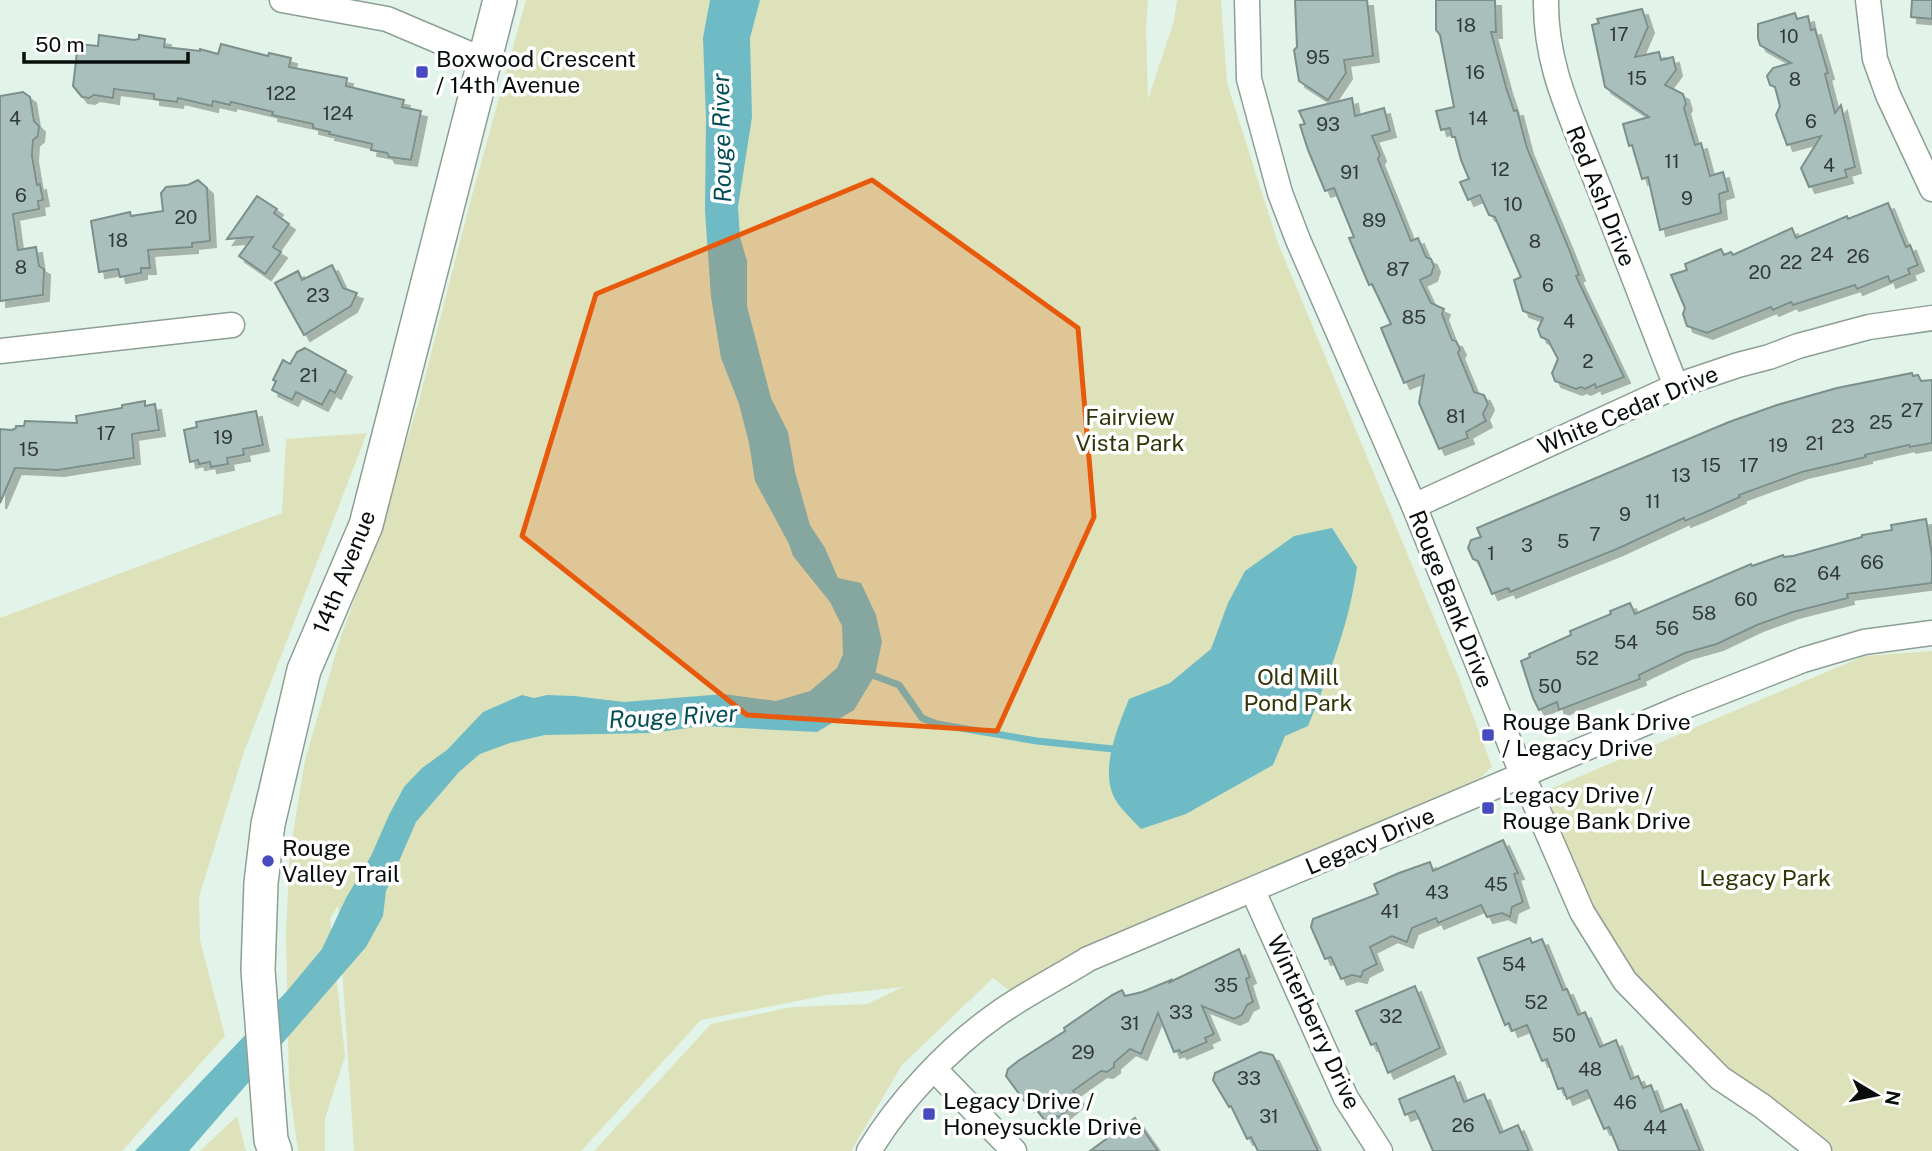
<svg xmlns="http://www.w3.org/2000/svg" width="1932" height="1151" font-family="'Public Sans',sans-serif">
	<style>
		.green { fill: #dde2ba }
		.water { fill: #6fbbc5 }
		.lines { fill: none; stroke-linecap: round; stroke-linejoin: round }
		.stream { stroke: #6fbbc5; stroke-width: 7 }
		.building { fill: #a9bfbb; stroke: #7b8f8b; stroke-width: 2; filter: url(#shadow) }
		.minor-casing { stroke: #8d9e94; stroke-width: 27 }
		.secondary-casing { stroke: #8d9e94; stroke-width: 36 }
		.minor { stroke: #fff; stroke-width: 24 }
		.secondary { stroke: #fff; stroke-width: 33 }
		.marked { fill: #e8590c; fill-opacity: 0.2; stroke: #e8590c; stroke-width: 5; stroke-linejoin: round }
		.poi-dot { fill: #484ac0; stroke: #fff; stroke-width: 2.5 }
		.labels { text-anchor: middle; stroke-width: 7; stroke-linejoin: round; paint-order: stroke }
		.number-label { font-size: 19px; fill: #303a37 }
		.poi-label { font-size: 23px; fill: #080e0b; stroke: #fff; text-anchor: start }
		.street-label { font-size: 23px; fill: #080e0b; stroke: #fff }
		.park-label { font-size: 23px; fill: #323507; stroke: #fff }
		.water-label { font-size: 24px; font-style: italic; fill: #054d55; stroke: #fff }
	</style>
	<defs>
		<filter id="shadow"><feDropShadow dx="6" dy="6" stdDeviation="0" flood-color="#0004"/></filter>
	</defs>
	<rect width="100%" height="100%" fill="#e2f4e9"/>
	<g class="green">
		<path d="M526 0H1148L1146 27 1148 99 1174 21 1177 0H1221L1227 83 1278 243 1459 678 1492 767 1480 778 1070 955 1010 991 993 978 902 1065 851 1151H594L711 1024 792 1007 867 1004 903 987 827 995 701 1020 581 1151H354L338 905 330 919 345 1056 325 1119V1151H298L289 1085 286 933 290 851 305 760 339 642 380 528 418 404 471 199Z"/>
		<path d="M367 433 244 752 199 897 200 940 225 1036 122 1151H0V618L282 513 286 439Z"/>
		<path d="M1932 651V1151H1832L1726 1072 1632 982 1598 921 1549 808 1550 789 1864 656Z"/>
		<path d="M237 1116 246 1151H200Z"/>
	</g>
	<g class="water">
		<path d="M710 0H760L750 38 752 117 738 207 740 237 747 261V306L771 398 788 432 795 472 810 525 825 548 838 578 861 583 876 615 882 642 875 675 854 710 817 732 702 726 653 733 545 735 510 743 480 754 459 772 416 822 386 891 383 916 366 947 189 1151H135L287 991 322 949 346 898 371 856 389 815 404 787 422 768 447 750 483 712 522 695 534 698 547 695 574 696 624 702 724 694 776 701 810 691 837 668 843 654 842 626 830 602 793 556 789 544 755 481 749 443 739 404 721 358 711 297 705 211 706 119 703 38Z"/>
		<path d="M1332 528 1357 567C1349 625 1330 672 1308 726L1285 736 1273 765 1186 814 1141 829C1132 819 1118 807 1113 795 1101 766 1118 727 1129 699L1170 683 1211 649 1228 603 1245 571 1294 536Z"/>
	</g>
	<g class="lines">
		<path class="stream" d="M867 673 899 685 922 718 937 724 1037 741 1113 749"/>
	</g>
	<g class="building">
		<path d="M1295 0H1367L1373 56 1344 60 1346 73 1328 100 1299 81 1294 50 1297 47Z"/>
		<path d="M1436 0H1495L1496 32H1491L1506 87 1514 111 1517 110 1527 148 1569 249 1579 275 1576 276 1624 377 1596 388 1595 384 1585 389 1581 387 1576 389 1555 381 1552 373 1558 359 1548 340 1541 337 1538 329 1543 318 1523 311 1514 280 1521 277 1501 231 1495 217 1489 215 1480 195 1468 200 1460 182 1469 179 1461 160 1455 137H1452L1450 128 1441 130 1436 111 1454 107 1440 35 1436 30Z"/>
		<path d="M1912 0H1932V19L1911 17Z"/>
		<path d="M1642 9 1648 27 1635 57 1659 52 1661 60 1673 57 1676 70 1665 85 1683 94 1686 104 1684 108 1695 145 1701 143 1710 176 1723 172 1728 191 1719 194 1721 213 1660 230 1648 177 1642 179 1632 145 1629 146 1623 124 1649 117 1605 87 1592 25 1599 23 1597 19Z"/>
		<path d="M1795 13 1797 19 1808 16 1811 30 1815 29 1828 73 1825 74 1835 113 1841 105 1855 167 1845 170 1847 177 1809 187 1801 168 1821 136 1787 145 1776 115 1780 106 1775 87 1770 85 1767 76 1773 68 1791 63 1760 45 1758 38V24Z"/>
		<path d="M99 35 134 40 139 39V35L165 39 164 47 200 51V49L218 54 221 44 268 56 269 53 291 58 289 67 347 78 346 86 404 100 402 107 421 111 411 160 389 157 387 153 371 150 372 144 329 134 330 132 313 128V124L272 115 273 112 231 102 230 105 213 101 212 106 178 98 177 102 154 99V94L114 89 113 98 94 95 89 98 82 97 73 86 78 44 98 46Z"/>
		<path d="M23 92 30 97 34 121 39 126 38 136 33 140 32 156 37 185 40 184 43 200 38 201 39 209 13 214 18 250 36 247 39 266 44 269 43 295 0 301V96Z"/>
		<path d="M1352 98 1355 116 1384 108 1390 131 1372 136 1380 155 1378 159 1411 241 1418 238 1426 257 1431 259 1434 266 1431 275 1420 280 1431 303 1444 309 1442 314 1452 340 1456 341 1460 349 1458 353 1471 384 1474 392 1484 395 1488 404 1483 414 1486 421 1466 432 1468 438 1439 449 1419 403 1424 375 1404 383 1381 328 1391 324 1372 284 1369 285 1349 238 1354 237 1334 188 1325 191 1308 150 1300 125 1305 124 1299 111Z"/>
		<path d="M198 180 207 188 210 241 192 243V247L148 250 150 268H141V273L120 277 118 269 99 272 91 221 130 212 131 216 163 211 161 193 166 187 188 185Z"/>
		<path d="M257 196 277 209 274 213 289 224 273 247 281 252 265 274 239 256 253 237 227 239Z"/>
		<path d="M1888 203 1906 247 1910 245 1918 265 1908 269 1910 274 1890 282 1888 276 1857 289 1855 285 1793 305 1791 302 1773 310 1771 307 1707 333 1687 326 1683 314 1685 308 1671 275 1687 270 1685 264 1721 249 1724 255 1731 252 1733 255 1792 228 1796 238 1847 216 1848 219Z"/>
		<path d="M332 265 343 288 357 293 351 306 304 335 275 283 298 271 302 280Z"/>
		<path d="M305 348 346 371 335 393 330 390 322 405 296 392 292 400 272 390 276 381 273 380 283 360 290 364 297 352Z"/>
		<path d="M1912 373 1913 376 1918 375 1921 381 1932 380V443L1910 447 1909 445 1865 455 1866 457 1802 472 1739 495 1740 497 1704 513 1685 521 1684 518 1617 549 1510 592 1508 588 1492 594 1478 561 1473 559 1468 548 1471 540 1481 537 1477 528 1729 422 1777 405 1837 388Z"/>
		<path d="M145 401V406L155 404 159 430 132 434 134 458 58 470 15 468 0 503V429L12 430 16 428V426H24L25 421 77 423 76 416 122 408V405Z"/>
		<path d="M256 411 263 445 243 449 244 455 227 458 228 464 211 467 210 462 199 464 198 460 190 462 184 430 197 427 196 422Z"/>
		<path d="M1926 519 1932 555V583L1847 594 1848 598 1793 612 1757 625 1717 644 1685 653 1639 675 1640 679 1559 710 1557 702 1539 710 1533 698 1521 661 1530 657 1529 654 1571 635 1570 631 1611 614 1610 611 1630 603 1635 614 1751 564 1752 566 1783 555 1784 557 1793 556 1862 537V535L1892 530 1891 525Z"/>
		<path d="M1503 840 1518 873 1514 874 1523 902 1512 907 1510 917 1502 913 1487 917 1481 905 1438 923 1436 918 1412 928 1407 942 1392 936 1370 947 1377 964 1363 971 1361 977 1352 975 1341 979 1331 957 1325 959 1311 927 1313 919 1378 894 1374 884 1399 873 1430 862 1433 871Z"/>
		<path d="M1530 938 1532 943 1542 939 1563 990 1567 989 1578 1015 1585 1012 1600 1047 1616 1040 1631 1079 1638 1076 1643 1088 1651 1085 1661 1112 1681 1104 1700 1151H1619L1609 1127 1604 1129 1587 1090 1567 1099 1563 1088 1558 1089 1547 1059 1542 1061 1527 1025 1512 1031 1509 1023 1505 1025 1478 958Z"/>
		<path d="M1239 949 1250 977 1246 979 1253 1002 1247 1005 1242 1015 1234 1019 1202 1006 1214 1034 1205 1038 1207 1042 1181 1053 1179 1050 1174 1052 1158 1013 1141 1054 1130 1049 1114 1063V1067L1107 1072 1101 1071 1073 1091 1079 1100 1059 1117 1056 1116 1047 1123 1031 1103 1028 1106 1006 1076 1008 1069 1018 1061 1065 1031 1064 1028 1112 995 1122 990 1125 996 1142 992 1171 980 1170 982Z"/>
		<path d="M1415 986 1440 1048 1388 1073 1376 1043 1371 1045 1356 1011Z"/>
		<path d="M1260 1052 1273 1055 1318 1151H1258L1251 1137 1247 1139 1231 1106 1229 1107 1213 1080 1215 1073Z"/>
		<path d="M1454 1076 1464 1102 1484 1094 1500 1133 1518 1125 1529 1151H1433L1418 1116 1415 1111 1405 1115 1399 1099Z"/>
		<path d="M1135 1118 1158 1151H1090Z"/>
	</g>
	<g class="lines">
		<g class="minor-casing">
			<g id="minor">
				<path d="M282 0 387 19 486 61"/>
				<path d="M1247 0 1249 79 1280 193 1298 240 1414 506 1523 776 1582 912 1625 981 1660 1017 1720 1078 1762 1106 1819 1151"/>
				<path d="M1546 0C1545 63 1569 111 1591 168 1620 240 1647 313 1676 386"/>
				<path d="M1868 0 1875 59 1888 95 1932 189"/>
				<path d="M0 351 232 325"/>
				<path d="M1414 506 1676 386 1738 365 1769 357 1798 346 1869 327 1932 318"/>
				<path d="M1253 891 1346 1098 1380 1151"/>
				<path d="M935 1070 1014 1151"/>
				<path d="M869 1151C899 1101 949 1048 996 1015 1025 994 1058 978 1088 959L1683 707 1803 660 1864 642 1932 633"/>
			</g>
		</g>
		<g class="secondary-casing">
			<path id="secondary" d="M275 1151 271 1140 258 970 261 883 268 824 304 670 366 525 500 0"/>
		</g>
		<use href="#minor" class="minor"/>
		<use href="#secondary" class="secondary"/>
	</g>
	<path class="marked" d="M872 180 1078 328 1094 517 997 731 747 715 522 536 596 294Z"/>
	<g class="poi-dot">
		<rect x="415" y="65" width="14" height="14" rx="3.5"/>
		<rect x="1481" y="728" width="14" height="14" rx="3.5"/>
		<rect x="1481" y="801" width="14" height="14" rx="3.5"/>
		<circle cx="268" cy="861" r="7"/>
		<rect x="922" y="1107" width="14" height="14" rx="3.5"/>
	</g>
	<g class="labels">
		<g class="number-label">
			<text x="1466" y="32">18</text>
			<text x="1619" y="41">17</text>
			<text x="1789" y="43">10</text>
			<text x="1318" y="64">95</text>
			<text x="1475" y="79">16</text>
			<text x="1637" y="85">15</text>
			<text x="1795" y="86">8</text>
			<text x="281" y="100">122</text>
			<text x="338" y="120">124</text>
			<text x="15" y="125">4</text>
			<text x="1478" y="125">14</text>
			<text x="1811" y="128">6</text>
			<text x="1328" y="131">93</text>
			<text x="1672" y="168">11</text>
			<text x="1829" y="172">4</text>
			<text x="1500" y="176">12</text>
			<text x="1350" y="179">91</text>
			<text x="21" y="202">6</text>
			<text x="1687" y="205">9</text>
			<text x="1513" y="211">10</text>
			<text x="186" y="224">20</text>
			<text x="1374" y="227">89</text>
			<text x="118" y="247">18</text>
			<text x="1535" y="248">8</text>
			<text x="1822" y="261">24</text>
			<text x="1858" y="263">26</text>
			<text x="1791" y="269">22</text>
			<text x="21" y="274">8</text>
			<text x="1398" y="276">87</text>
			<text x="1760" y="279">20</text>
			<text x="1548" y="292">6</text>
			<text x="318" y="302">23</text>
			<text x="1414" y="324">85</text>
			<text x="1569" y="328">4</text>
			<text x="1588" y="368">2</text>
			<text x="309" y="382">21</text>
			<text x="1912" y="417">27</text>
			<text x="1456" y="423">81</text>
			<text x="1881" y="429">25</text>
			<text x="1843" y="433">23</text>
			<text x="106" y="440">17</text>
			<text x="223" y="444">19</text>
			<text x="1815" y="450">21</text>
			<text x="1778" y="452">19</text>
			<text x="29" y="456">15</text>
			<text x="1711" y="472">15</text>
			<text x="1749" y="472">17</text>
			<text x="1681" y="482">13</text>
			<text x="1653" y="508">11</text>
			<text x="1625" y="521">9</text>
			<text x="1595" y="541">7</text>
			<text x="1563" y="548">5</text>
			<text x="1527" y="552">3</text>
			<text x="1491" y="560">1</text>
			<text x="1872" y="569">66</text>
			<text x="1829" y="580">64</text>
			<text x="1785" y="592">62</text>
			<text x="1746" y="606">60</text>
			<text x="1704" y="620">58</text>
			<text x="1667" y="635">56</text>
			<text x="1626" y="649">54</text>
			<text x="1587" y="665">52</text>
			<text x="1550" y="693">50</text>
			<text x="1496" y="891">45</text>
			<text x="1437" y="899">43</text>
			<text x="1390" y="918">41</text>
			<text x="1514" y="971">54</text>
			<text x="1226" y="992">35</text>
			<text x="1536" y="1009">52</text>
			<text x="1181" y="1019">33</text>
			<text x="1391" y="1023">32</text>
			<text x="1130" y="1030">31</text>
			<text x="1564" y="1042">50</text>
			<text x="1083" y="1059">29</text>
			<text x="1590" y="1076">48</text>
			<text x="1249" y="1085">33</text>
			<text x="1625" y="1109">46</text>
			<text x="1269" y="1123">31</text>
			<text x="1463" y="1132">26</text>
			<text x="1655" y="1134">44</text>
		</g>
		<g class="poi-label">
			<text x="436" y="67">Boxwood Crescent<tspan x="436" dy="26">/ 14th Avenue</tspan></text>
			<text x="1502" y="730">Rouge Bank Drive<tspan x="1502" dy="26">/ Legacy Drive</tspan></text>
			<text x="1502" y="803">Legacy Drive /<tspan x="1502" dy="26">Rouge Bank Drive</tspan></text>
			<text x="282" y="856">Rouge<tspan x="282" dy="26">Valley Trail</tspan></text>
			<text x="943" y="1109">Legacy Drive /<tspan x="943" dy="26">Honeysuckle Drive</tspan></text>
		</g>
		<g class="street-label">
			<text transform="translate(1601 196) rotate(68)" y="8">Red Ash Drive</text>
			<text transform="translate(1628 410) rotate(-23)" y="8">White Cedar Drive</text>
			<text transform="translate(344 572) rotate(-68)" y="8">14th Avenue</text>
			<text transform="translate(1451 599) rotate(68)" y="8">Rouge Bank Drive</text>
			<text transform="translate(1370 841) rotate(-23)" y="8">Legacy Drive</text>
			<text transform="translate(1314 1022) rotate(65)" y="8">Winterberry Drive</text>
		</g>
		<g class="park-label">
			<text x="1130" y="425">Fairview<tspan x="1130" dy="26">Vista Park</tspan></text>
			<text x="1298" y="685">Old Mill<tspan x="1298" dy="26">Pond Park</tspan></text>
			<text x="1765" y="886">Legacy Park</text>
		</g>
		<g class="water-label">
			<text transform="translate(722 138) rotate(-91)" y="8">Rouge River</text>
			<text transform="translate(673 717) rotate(-3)" y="8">Rouge River</text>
		</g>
	</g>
	<g transform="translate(1876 1095) rotate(100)" stroke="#ffffff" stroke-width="5" paint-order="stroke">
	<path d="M0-5L12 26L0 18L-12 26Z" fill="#080e0b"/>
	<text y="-10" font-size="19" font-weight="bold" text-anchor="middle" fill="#080e0b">N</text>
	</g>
	<path d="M24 52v10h164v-10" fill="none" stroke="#080e0b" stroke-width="3.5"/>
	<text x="35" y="52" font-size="21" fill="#080e0b" stroke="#ffffff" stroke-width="5" paint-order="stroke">50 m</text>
</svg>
